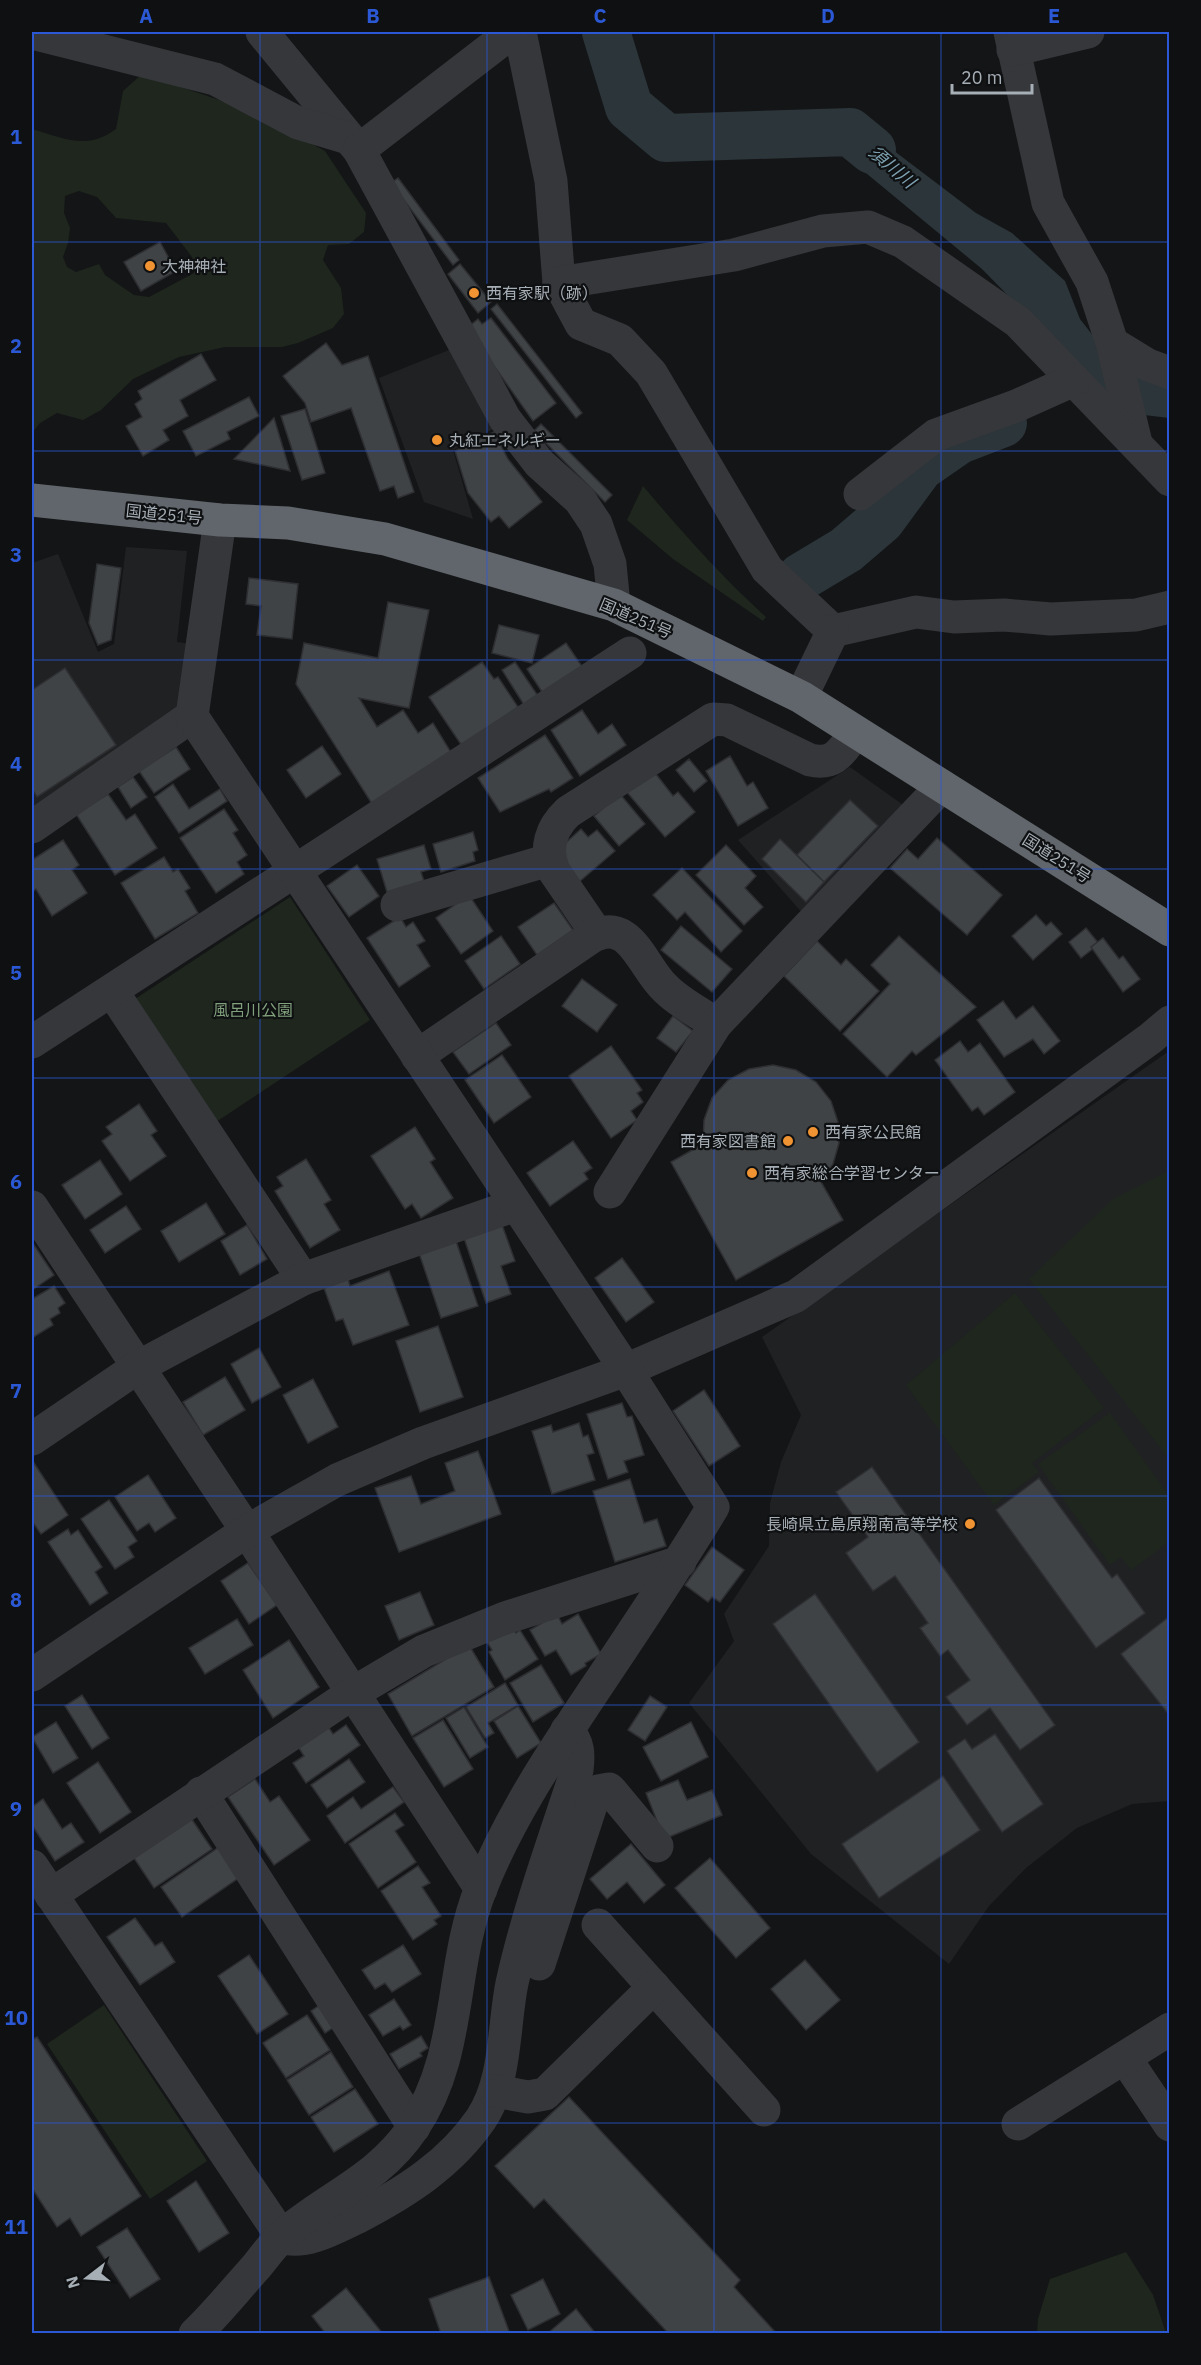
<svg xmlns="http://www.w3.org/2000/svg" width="1201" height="2365" font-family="'IBM Plex Sans','Noto Sans JP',sans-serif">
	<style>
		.built { fill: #202123 }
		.green { fill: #1e261e; fill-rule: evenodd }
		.water { fill: #2b353a }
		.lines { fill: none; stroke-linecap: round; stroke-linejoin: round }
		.river { stroke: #2b353a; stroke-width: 48 }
		.building { fill: #404346; stroke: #2e2f32; stroke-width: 1.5 }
		.minor { stroke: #35373b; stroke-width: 33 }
		.highway { stroke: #61666c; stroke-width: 33 }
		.grid { fill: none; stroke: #2b58d5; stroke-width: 1.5; stroke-opacity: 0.55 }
		.poi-dot { fill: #ef9333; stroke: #0f1011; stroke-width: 2 }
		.labels { text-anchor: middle; stroke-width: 4.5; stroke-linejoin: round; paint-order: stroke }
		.poi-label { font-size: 16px; fill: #a6aeb6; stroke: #0f1011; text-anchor: start }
		.street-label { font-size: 16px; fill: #a6aeb6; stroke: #0f1011 }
		.park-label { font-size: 16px; fill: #81a17d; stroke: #0f1011 }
		.water-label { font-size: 18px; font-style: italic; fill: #7da1b1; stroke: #0f1011 }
		.neatline { fill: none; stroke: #2b58d5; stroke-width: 2 }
		.grid-label { font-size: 20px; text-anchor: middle; font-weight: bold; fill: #2b58d5 }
	</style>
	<rect width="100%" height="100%" fill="#141516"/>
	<g class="built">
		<path d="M449 350 493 429 453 450 473 519 424 502 379 378Z"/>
		<path d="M126 547 187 551 177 642 192 644 182 707 32 811V563L58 554 98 652 114 644Z"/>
		<path d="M850 767 906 807 804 915 738 840Z"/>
		<path d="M1169 1051V1801L1132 1804 1077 1828 1026 1868 989 1906 949 1964 811 1854 689 1703 734 1641 724 1614 769 1546 770 1503 781 1462 801 1415 762 1337Z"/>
	</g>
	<g class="green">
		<path d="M142 74 252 111 325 151 366 213 364 232 349 244 328 245 323 260 341 288 344 314 333 328 298 343 282 347H225L179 357 133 379 101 410 83 420 57 413 40 423 32 433V129C64 138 86 151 116 129L123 91ZM79 191 97 197 116 218 166 223 192 257 194 273 149 297 134 295 105 275 99 264 76 272 67 267 63 257 68 243 70 228 64 213 65 196Z"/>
		<path d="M643 486C682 532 721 576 766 617L763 621 673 559 627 520Z"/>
		<path d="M290 897 370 1020 216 1122 135 999Z"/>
		<path d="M1169 1171V1170V1459L1029 1279 1113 1199Z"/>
		<path d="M1015 1293 1104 1408 1032 1463 1039 1472 994 1505 906 1385Z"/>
		<path d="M1110 1413 1169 1496V1542L1131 1570 1121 1557 1110 1565 1038 1464Z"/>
		<path d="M104 2005 207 2161 150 2199 47 2044Z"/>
		<path d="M1126 2252 1153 2295 1166 2333H1037L1038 2319 1050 2279Z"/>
	</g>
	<path class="water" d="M798 124 860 125 976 213 1012 233 1065 281 1080 319 1101 346 1169 381V418L1144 415 1113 403 982 269 849 159Z"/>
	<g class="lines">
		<g class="river">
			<path d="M606 32 629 107 666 138 850 132 872 150"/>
			<path d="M801 577 846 550 881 520 920 467 959 440 1003 423"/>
		</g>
	</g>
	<g class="building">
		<path d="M398 178 459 260 453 265 391 183Z"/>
		<path d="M160 242 176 271 141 291 124 262Z"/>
		<path d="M460 264 491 302 478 313 448 274Z"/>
		<path d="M497 304 582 413 576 418 491 309Z"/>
		<path d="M491 318 556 403 533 421 467 328 478 319 482 324Z"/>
		<path d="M326 343 342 365 368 356 414 492 398 498 394 486 380 491 351 408 311 422 305 403 283 376Z"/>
		<path d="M201 354 216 380 180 400 188 416 163 430 169 440 143 456 126 426 142 417 135 404 142 399 138 391Z"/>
		<path d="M249 397 259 416 227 432 230 439 196 456 183 431Z"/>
		<path d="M305 409 325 473 302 480 281 416Z"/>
		<path d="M274 418 290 471 234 459Z"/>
		<path d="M541 424 612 495 605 502 534 431Z"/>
		<path d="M494 432 508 459 542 502 509 528 499 516 491 522 468 493 455 451Z"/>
		<path d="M97 564 121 568 111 640 98 645 89 623Z"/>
		<path d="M249 578 298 584 292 639 257 635 261 606 246 604Z"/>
		<path d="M388 602 429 610 409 708 359 698 377 727 403 710 418 733 433 723 455 759 376 810 296 684 304 643 378 658Z"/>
		<path d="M499 625 539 635 532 663 492 653Z"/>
		<path d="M566 643 583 668 544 695 527 669Z"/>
		<path d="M482 662 494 679 498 677 518 707 462 746 429 697Z"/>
		<path d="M515 662 540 699 526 708 502 670Z"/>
		<path d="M65 668 116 745 37 797 32 789V690Z"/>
		<path d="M582 710 598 734 612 724 626 745 580 776 551 730Z"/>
		<path d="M545 735 573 778 551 792 549 789 500 812 478 778Z"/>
		<path d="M322 746 341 774 306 798 287 770Z"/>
		<path d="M176 747 190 769 154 793 139 771Z"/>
		<path d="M730 756 747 786 753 782 768 808 738 826 706 771Z"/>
		<path d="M689 759 707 781 694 792 676 770Z"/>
		<path d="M652 769 673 796 678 792 695 812 665 837 626 791Z"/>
		<path d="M133 777 147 797 131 808 118 787Z"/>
		<path d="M173 784 189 809 220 789 227 801 179 833 155 797Z"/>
		<path d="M108 794 126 820 135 814 157 848 115 875 76 814Z"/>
		<path d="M620 794 645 824 619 846 594 816Z"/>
		<path d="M850 800 878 826 824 882 797 855Z"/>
		<path d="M224 809 238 830 233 833 247 855 237 862 244 874 216 893 180 838Z"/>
		<path d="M581 829 588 837 597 830 615 851 579 882 561 860 560 848Z"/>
		<path d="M473 832 478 850 473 852 475 861 441 872 433 844Z"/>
		<path d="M937 838 1002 895 967 935 890 868 907 849 918 859Z"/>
		<path d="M780 839 824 882 806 902 762 859Z"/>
		<path d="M63 840 79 865 72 870 87 893 52 916 36 889 32 892V860Z"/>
		<path d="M424 845 431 869 421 872 424 881 387 892 377 859Z"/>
		<path d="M726 845 756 876 745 888 763 907 744 925 696 875Z"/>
		<path d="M164 857 173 872 178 869 190 888 185 891 198 913 155 939 121 883Z"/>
		<path d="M357 865 379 896 349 917 327 886Z"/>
		<path d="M682 868 742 931 721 952 685 912 677 920 653 895Z"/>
		<path d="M469 895 493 931 461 954 436 918Z"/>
		<path d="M554 903 573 930 537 955 518 927Z"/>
		<path d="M1036 915 1046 926 1051 922 1062 934 1033 960 1012 936Z"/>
		<path d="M400 917 406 927 413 922 425 941 417 945 430 966 399 987 367 938Z"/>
		<path d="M681 926 732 969 712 992 661 950Z"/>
		<path d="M1086 928 1099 944 1081 958 1069 942Z"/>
		<path d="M501 936 520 964 484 989 465 961Z"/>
		<path d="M899 936 976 1007 916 1055 912 1051 887 1077 843 1034 890 984 871 965Z"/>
		<path d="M1103 938 1119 959 1123 956 1140 979 1123 992 1091 947Z"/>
		<path d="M817 941 841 965 846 959 879 991 840 1031 784 976Z"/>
		<path d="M582 979 617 1005 597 1032 562 1006Z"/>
		<path d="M1003 1001 1016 1019 1033 1006 1060 1041 1044 1054 1033 1039 1004 1057 977 1020Z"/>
		<path d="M673 1016 693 1031 676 1052 657 1038Z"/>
		<path d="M496 1023 511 1045 469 1074 453 1052Z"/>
		<path d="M960 1041 968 1052 980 1043 1015 1092 984 1115 978 1107 972 1111 935 1060Z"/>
		<path d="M611 1046 642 1090 637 1093 643 1102 631 1111 637 1120 611 1138 569 1076Z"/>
		<path d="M502 1055 531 1097 494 1123 465 1080Z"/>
		<path d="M773 1065 796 1070 816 1082 831 1101 838 1122 839 1143 833 1164 821 1182 843 1220 736 1280 671 1162 703 1144 704 1120 712 1098 728 1080 749 1069Z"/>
		<path d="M139 1104 157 1131 151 1135 166 1156 130 1181 102 1141 112 1134 106 1127Z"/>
		<path d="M415 1127 435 1159 430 1162 453 1198 421 1218 412 1204 405 1209 371 1156Z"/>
		<path d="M573 1141 592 1168 584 1173 588 1179 550 1206 527 1173Z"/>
		<path d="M306 1159 331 1200 324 1204 340 1230 310 1248 275 1191 283 1186 277 1177Z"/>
		<path d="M100 1160 122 1194 85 1219 62 1185Z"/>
		<path d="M206 1203 225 1234 179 1262 161 1231Z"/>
		<path d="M126 1206 141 1229 105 1253 90 1230Z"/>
		<path d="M501 1222 515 1261 501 1266 511 1294 486 1303 463 1235Z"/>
		<path d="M247 1225 267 1259 240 1275 221 1241Z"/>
		<path d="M455 1238 478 1306 441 1318 418 1250Z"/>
		<path d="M32 1242 54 1275 32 1290Z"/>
		<path d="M622 1258 654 1302 626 1322 595 1278Z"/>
		<path d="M389 1271 409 1325 353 1345 343 1319 336 1321 324 1288 348 1279 350 1286Z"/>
		<path d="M54 1286 65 1303 58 1308 60 1313 50 1319 53 1325 32 1338V1299Z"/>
		<path d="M438 1326 463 1397 420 1412 396 1341Z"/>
		<path d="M259 1348 281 1387 252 1403 231 1364Z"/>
		<path d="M225 1377 245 1410 203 1435 183 1402Z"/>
		<path d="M313 1379 338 1427 308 1443 283 1395Z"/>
		<path d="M704 1390 740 1446 709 1466 673 1411Z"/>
		<path d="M622 1403 627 1417 632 1416 644 1455 624 1461 628 1472 608 1479 587 1414Z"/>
		<path d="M579 1423 583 1437 588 1435 594 1453 587 1455 595 1480 552 1494 532 1431 551 1425 553 1432Z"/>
		<path d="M478 1451 501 1514 399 1552 375 1488 411 1476 421 1504 455 1491 445 1463Z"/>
		<path d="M32 1460 68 1515 41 1534 32 1521Z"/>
		<path d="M872 1467 1055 1725 1020 1750 990 1708 967 1725 946 1697 970 1680 948 1650 940 1656 920 1628 928 1623 895 1576 873 1591 846 1553 868 1537 836 1492Z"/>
		<path d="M148 1475 176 1518 155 1532 149 1523 137 1531 115 1497Z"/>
		<path d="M1039 1478 1112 1578 1117 1574 1145 1613 1096 1648 996 1510Z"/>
		<path d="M630 1479 644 1523 657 1519 666 1546 615 1562 593 1491Z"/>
		<path d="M109 1500 137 1541 128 1547 134 1557 115 1569 81 1519Z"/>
		<path d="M68 1529 71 1535 78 1530 102 1567 95 1572 108 1593 90 1605 48 1542Z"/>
		<path d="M712 1547 744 1570 720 1602 712 1597 708 1602 685 1585Z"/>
		<path d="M248 1563 277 1605 249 1624 221 1581Z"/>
		<path d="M420 1592 434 1625 399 1640 385 1606Z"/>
		<path d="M815 1594 919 1742 877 1772 773 1624Z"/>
		<path d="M557 1614 562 1624 578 1614 601 1654 585 1663 586 1666 571 1675 556 1650 545 1656 530 1630Z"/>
		<path d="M1170 1616V1716L1121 1654Z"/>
		<path d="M237 1619 253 1645 205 1674 189 1648Z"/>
		<path d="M512 1627 516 1633 520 1630 538 1659 505 1680 489 1652 492 1650 487 1642Z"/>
		<path d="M289 1640 319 1687 273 1718 243 1670Z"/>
		<path d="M469 1645 494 1687 412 1736 388 1694Z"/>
		<path d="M541 1665 564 1703 533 1722 510 1683Z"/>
		<path d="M505 1683 518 1705 488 1723 494 1733 485 1738 466 1707Z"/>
		<path d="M82 1695 109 1738 92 1749 65 1706Z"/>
		<path d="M650 1696 667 1707 645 1741 628 1730Z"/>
		<path d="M518 1706 541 1743 517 1758 494 1721Z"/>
		<path d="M464 1707 488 1747 470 1758 446 1718Z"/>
		<path d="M443 1720 473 1769 444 1787 413 1738Z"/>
		<path d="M56 1722 78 1758 53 1773 32 1737Z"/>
		<path d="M691 1722 708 1757 661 1781 643 1747Z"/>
		<path d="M327 1725 333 1734 346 1725 360 1745 306 1783 293 1763 304 1756 297 1745Z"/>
		<path d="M995 1734 1043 1804 1002 1832 947 1751 965 1739 972 1749Z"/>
		<path d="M349 1759 365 1782 327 1808 311 1785Z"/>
		<path d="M98 1762 131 1812 100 1833 67 1783Z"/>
		<path d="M943 1776 980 1830 879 1898 842 1844Z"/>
		<path d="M255 1779 270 1802 279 1796 310 1840 274 1865 228 1797Z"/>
		<path d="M678 1780 687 1800 712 1790 722 1815 664 1839 646 1793Z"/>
		<path d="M393 1787 404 1802 345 1843 327 1816 353 1797 361 1809Z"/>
		<path d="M43 1799 62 1829 71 1823 84 1842 55 1861 32 1825V1807Z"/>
		<path d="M395 1813 404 1825 395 1831 416 1862 378 1888 349 1844Z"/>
		<path d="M191 1818 212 1849 154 1888 134 1858Z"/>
		<path d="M631 1844 665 1885 644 1903 627 1882 607 1899 590 1879Z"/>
		<path d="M219 1847 240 1877 182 1917 161 1887Z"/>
		<path d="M710 1858 770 1928 736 1958 675 1888Z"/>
		<path d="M418 1866 430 1883 422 1887 441 1916 434 1920 437 1924 413 1940 381 1891Z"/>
		<path d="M135 1918 155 1946 162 1942 175 1962 140 1985 107 1937Z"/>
		<path d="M403 1945 421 1974 392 1992 385 1983 375 1989 362 1970Z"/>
		<path d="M249 1955 288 2014 257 2034 218 1976Z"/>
		<path d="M805 1960 840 2000 806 2030 771 1989Z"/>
		<path d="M394 1999 411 2025 403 2030 400 2026 383 2036 369 2015Z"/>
		<path d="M323 2003 337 2025 325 2033 311 2011Z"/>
		<path d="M307 2015 330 2050 286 2078 263 2043Z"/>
		<path d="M421 2036 428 2048 420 2053 422 2056 399 2069 390 2054Z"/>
		<path d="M37 2037 141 2196 81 2236 70 2218 57 2227 32 2188V2040Z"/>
		<path d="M331 2052 353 2087 309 2115 287 2080Z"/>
		<path d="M355 2089 378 2124 334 2152 311 2117Z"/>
		<path d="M569 2097 740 2280 734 2287 777 2334H669L544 2199 534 2208 495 2166Z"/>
		<path d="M196 2181 229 2233 199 2252 167 2201Z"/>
		<path d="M127 2228 160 2279 130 2298 97 2247Z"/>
		<path d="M489 2277 510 2334H441L429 2299Z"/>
		<path d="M543 2279 560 2314 528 2330 511 2295Z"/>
		<path d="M346 2288 383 2334H326L312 2316Z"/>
		<path d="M576 2309 596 2334H547Z"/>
	</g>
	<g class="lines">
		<g class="minor">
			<path d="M262 32 359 150 505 419 539 463 580 500 596 524 610 564 614 605"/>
			<path d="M520 32 551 181 559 283 581 324 620 340 651 373 767 569 833 631"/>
			<path d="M1010 32 1048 203 1092 282 1112 343 1136 443"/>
			<path d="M32 33 215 79 298 123 348 138"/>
			<path d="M1013 50 1088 32"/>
			<path d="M359 150 512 32"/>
			<path d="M559 283 734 255 823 231 868 227 903 242 1018 322 1170 480"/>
			<path d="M1112 343 1148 365 1170 373"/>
			<path d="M860 494 936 435 1016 406 1074 380"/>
			<path d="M833 631 916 612 954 617 1004 615 1051 619 1136 615 1170 607"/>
			<path d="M801 697 833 631"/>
			<path d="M32 827 192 716"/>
			<path d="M397 905 549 860"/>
			<path d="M597 934 554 871C544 848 551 828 568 812L713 719 727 720 810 760C836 766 842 750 856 732"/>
			<path d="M112 991 303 1279"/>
			<path d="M32 1042 630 653"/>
			<path d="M417 1056 590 938C631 914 642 968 666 989 680 1003 700 1013 716 1024"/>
			<path d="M610 1192 716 1024 942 786"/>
			<path d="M32 1207 247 1531 481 1889"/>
			<path d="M32 1439 138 1367 303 1279 516 1205"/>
			<path d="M32 1675 247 1531 337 1480 423 1443 626 1370 796 1296 1151 1038 1170 1022"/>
			<path d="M201 1793 414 2127"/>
			<path d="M32 1866 282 2237C304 2246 337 2227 358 2217 406 2192 450 2164 481 2119 507 2080 503 2027 512 1983 528 1911 554 1840 577 1770 579 1754 579 1743 567 1730"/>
			<path d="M51 1895 353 1693 424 1651 505 1618 680 1562"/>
			<path d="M598 1925 764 2110"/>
			<path d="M539 1964 594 1796 598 1791 609 1789 612 1792 657 1846"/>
			<path d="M1125 2058 1170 2125"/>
			<path d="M495 2091 528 2097 545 2094 654 1987"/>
			<path d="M1018 2124 1170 2029"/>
			<path d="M195 2334C217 2313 236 2289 256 2267 264 2257 273 2245 282 2236 327 2197 378 2180 413 2128 463 2054 449 1968 481 1888 509 1818 551 1755 593 1692 634 1631 675 1570 713 1507L626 1370 192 716 220 520"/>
		</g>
		<path class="highway" d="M32 500 220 520 288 523 385 539 614 605 801 697 1170 930"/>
	</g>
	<path class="grid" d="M260 32V2334M487 32V2334M714 32V2334M941 32V2334M32 242H1170M32 451H1170M32 660H1170M32 869H1170M32 1078H1170M32 1287H1170M32 1496H1170M32 1705H1170M32 1914H1170M32 2123H1170"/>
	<g class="poi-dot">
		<circle cx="150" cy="266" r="6"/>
		<circle cx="474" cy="293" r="6"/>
		<circle cx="437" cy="440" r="6"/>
		<circle cx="813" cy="1132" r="6"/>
		<circle cx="788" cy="1141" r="6"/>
		<circle cx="752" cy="1173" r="6"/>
		<circle cx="970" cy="1524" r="6"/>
	</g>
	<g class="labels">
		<g class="poi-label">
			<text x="162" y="272">大神神社</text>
			<text x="486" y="299">西有家駅（跡）</text>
			<text x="449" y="446">丸紅エネルギー</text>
			<text x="825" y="1138">西有家公民館</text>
			<text x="776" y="1147" text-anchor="end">西有家図書館</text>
			<text x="764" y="1179">西有家総合学習センター</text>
			<text x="958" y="1530" text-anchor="end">長崎県立島原翔南高等学校</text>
		</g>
		<g class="street-label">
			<text transform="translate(164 514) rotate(6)" y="6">国道251号</text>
			<text transform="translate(636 618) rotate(23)" y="6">国道251号</text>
			<text transform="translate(1057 858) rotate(32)" y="6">国道251号</text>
		</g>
		<g class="park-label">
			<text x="253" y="1016">風呂川公園</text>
		</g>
		<g class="water-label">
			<text transform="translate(892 167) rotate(40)" y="6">須川川</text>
		</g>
	</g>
	<rect width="1201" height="2365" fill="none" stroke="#0f1011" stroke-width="66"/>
	<g transform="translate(87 2278) rotate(253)" stroke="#0f1011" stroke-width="4.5" paint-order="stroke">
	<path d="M0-4.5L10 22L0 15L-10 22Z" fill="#a6aeb6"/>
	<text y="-9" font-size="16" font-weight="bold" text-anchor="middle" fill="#a6aeb6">N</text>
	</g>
	<path d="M952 84v9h80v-9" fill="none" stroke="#a6aeb6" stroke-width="3"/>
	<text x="961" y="84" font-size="18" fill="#a6aeb6" stroke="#0f1011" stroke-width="4.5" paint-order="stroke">20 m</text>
	<rect x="33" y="33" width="1135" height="2299" class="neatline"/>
	<g class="grid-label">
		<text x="146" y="23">A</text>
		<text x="373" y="23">B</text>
		<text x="600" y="23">C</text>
		<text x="828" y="23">D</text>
		<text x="1054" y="23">E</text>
		<text x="16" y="144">1</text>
		<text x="16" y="353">2</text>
		<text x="16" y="562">3</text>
		<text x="16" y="771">4</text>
		<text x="16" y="980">5</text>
		<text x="16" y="1189">6</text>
		<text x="16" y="1398">7</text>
		<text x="16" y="1607">8</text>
		<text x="16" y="1816">9</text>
		<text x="16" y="2025">10</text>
		<text x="16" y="2234">11</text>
	</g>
</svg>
